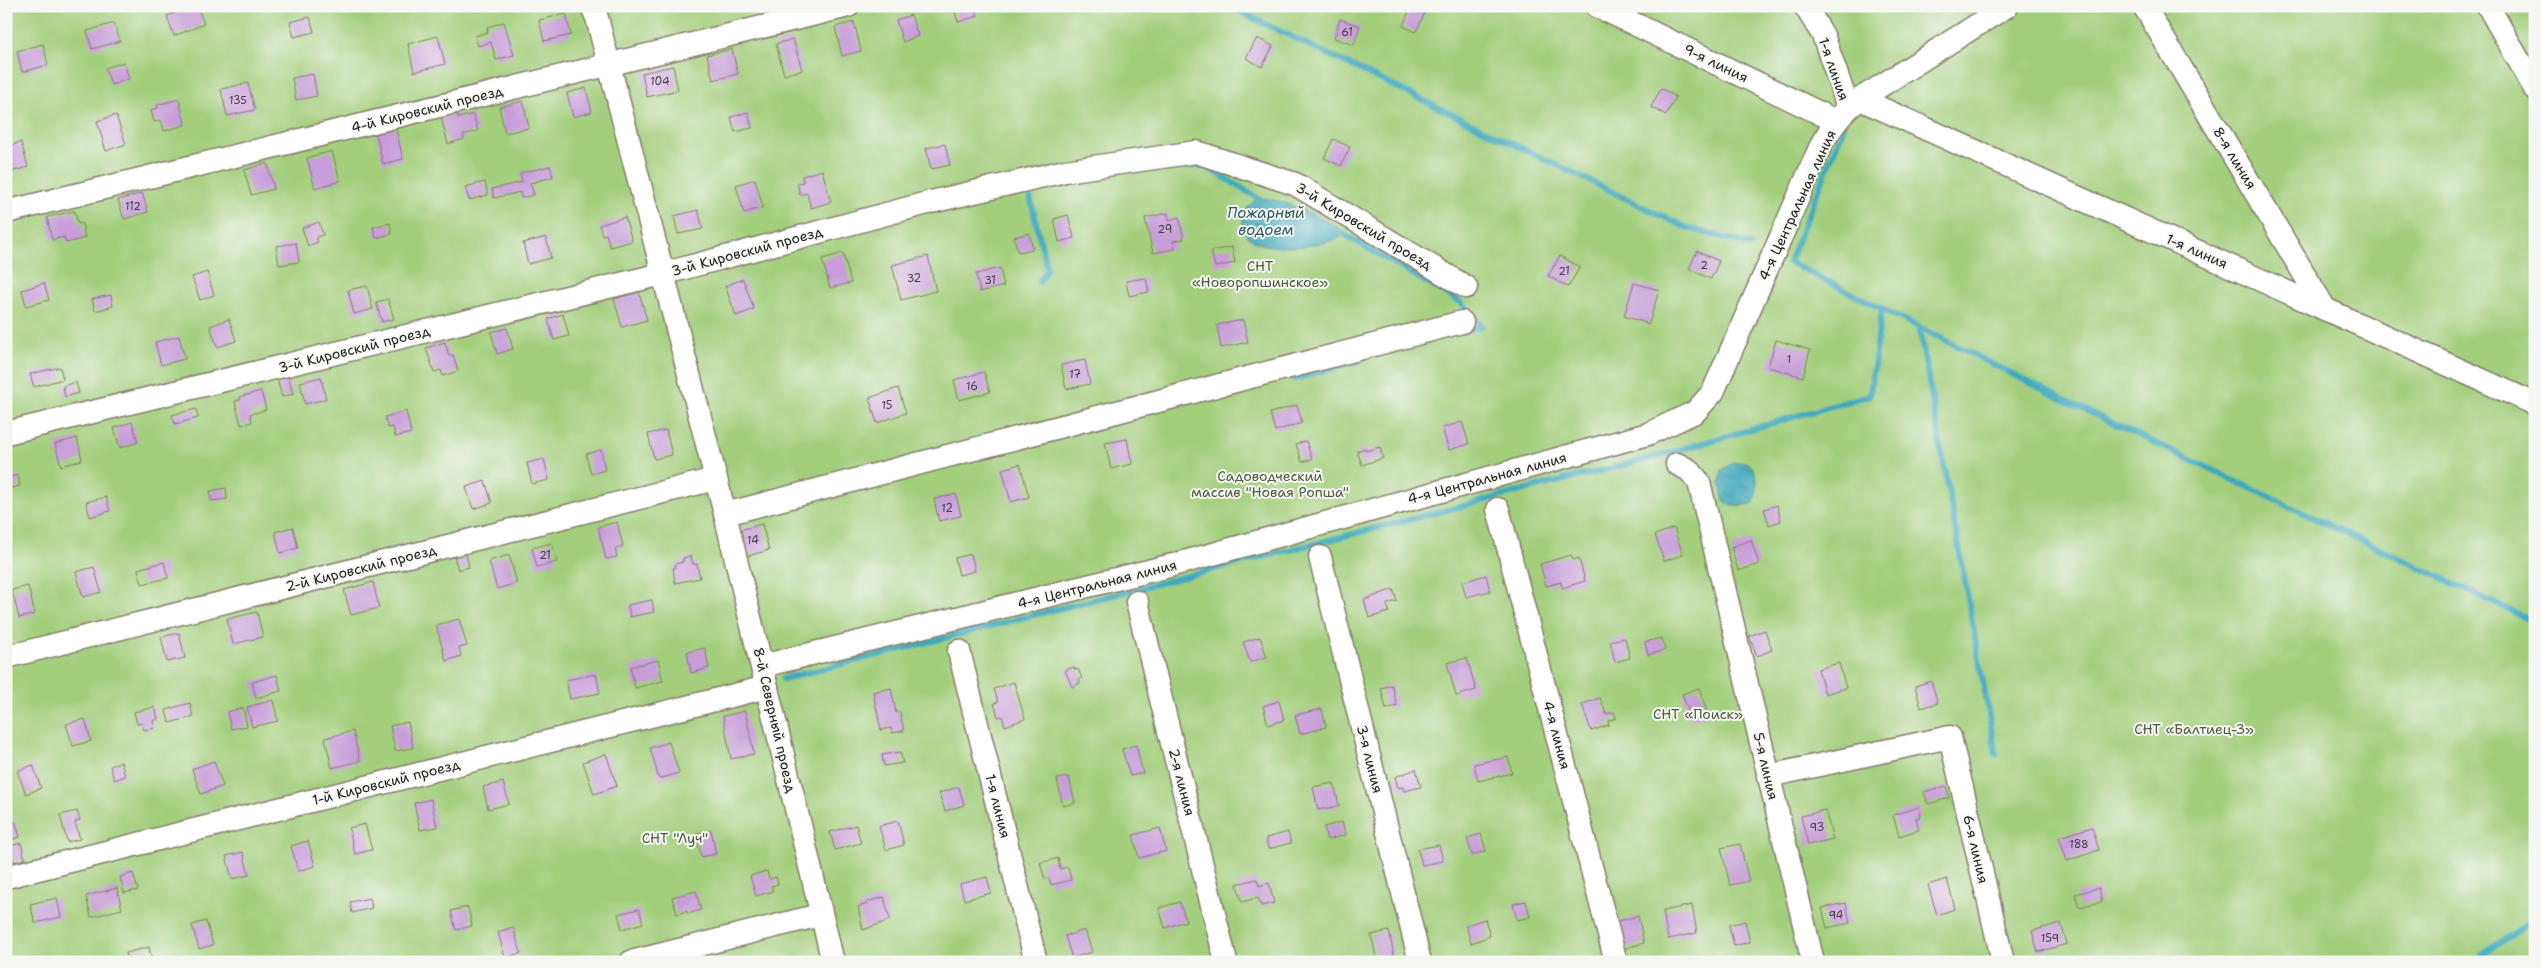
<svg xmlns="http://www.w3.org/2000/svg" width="2541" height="968" font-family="'Shantell Sans',sans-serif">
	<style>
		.garden { fill: #a3cf7b; stroke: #60764c }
		.water { fill: url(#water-ripples); stroke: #2c626c }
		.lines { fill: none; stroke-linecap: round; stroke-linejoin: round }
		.stream { stroke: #3da9bd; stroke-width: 6 }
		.building { fill: #c89dd9 }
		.minor-casing { stroke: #847c6b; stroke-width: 25 }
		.minor { stroke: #fff; stroke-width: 22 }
		.labels { text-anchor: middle; stroke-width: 4; stroke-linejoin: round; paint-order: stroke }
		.number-label { font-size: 11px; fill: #473c4b }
		.street-label { font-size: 14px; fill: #1c1c1c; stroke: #f6f6f2 }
		.park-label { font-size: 14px; fill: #4b5b3d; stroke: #f6f6f2 }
		.water-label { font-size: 15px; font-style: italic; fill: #2b5b64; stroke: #f6f6f2 }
	</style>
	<defs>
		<pattern id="water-ripples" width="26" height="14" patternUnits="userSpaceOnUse" patternTransform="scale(1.25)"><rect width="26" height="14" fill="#3da9bd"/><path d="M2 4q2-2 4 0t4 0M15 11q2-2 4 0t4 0" fill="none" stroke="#328999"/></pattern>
	</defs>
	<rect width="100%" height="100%" fill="#f6f6f2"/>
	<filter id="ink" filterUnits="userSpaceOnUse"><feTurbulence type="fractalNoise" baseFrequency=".02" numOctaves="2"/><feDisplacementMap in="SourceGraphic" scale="10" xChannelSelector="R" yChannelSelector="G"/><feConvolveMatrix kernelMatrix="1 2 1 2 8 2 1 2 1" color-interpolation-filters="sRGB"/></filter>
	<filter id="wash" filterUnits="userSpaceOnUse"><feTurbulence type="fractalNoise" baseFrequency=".0096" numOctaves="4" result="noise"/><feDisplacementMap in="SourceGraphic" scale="20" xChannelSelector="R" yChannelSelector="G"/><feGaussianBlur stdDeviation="1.12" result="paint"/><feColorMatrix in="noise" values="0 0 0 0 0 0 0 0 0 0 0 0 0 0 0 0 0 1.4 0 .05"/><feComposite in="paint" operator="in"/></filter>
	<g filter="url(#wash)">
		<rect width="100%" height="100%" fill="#ecddba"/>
		<rect class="garden" x="6" y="6" width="2529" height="956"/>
		<g class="water">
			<path d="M1258 198C1288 200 1313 214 1339 228L1341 237C1321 247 1248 257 1243 227 1241 213 1248 206 1258 198Z"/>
			<path d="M1745 462C1760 466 1759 493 1753 504L1732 506 1724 501 1720 483 1722 470 1733 463Z"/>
		</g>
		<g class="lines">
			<g class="stream">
				<path d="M1228 6 1685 227 1751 245"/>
				<path d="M1844 127 1789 262 2070 403 2535 622"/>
				<path d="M1159 168 1195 166 1208 168 1258 198"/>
				<path d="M1033 187 1028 188 1047 269 1039 282"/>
				<path d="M1340 232 1460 302 1482 326 1463 331"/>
				<path d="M1919 327 1996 754"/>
				<path d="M1294 379 1358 361"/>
				<path d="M783 679 1651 458 1870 395 1882 308"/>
				<path d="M2473 962 2535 917"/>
			</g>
		</g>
		<g id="blocks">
			<g class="building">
				<path d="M192 6H197L204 24 174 36 167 16Z"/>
				<path d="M953 6H974L978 16 958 22Z"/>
				<path d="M1411 6H1428L1416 32 1403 26Z"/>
				<path d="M566 14 571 35 544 41 539 20Z"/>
				<path d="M911 15 918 36 903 42 896 20Z"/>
				<path d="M310 17 314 32 294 37 290 22Z"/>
				<path d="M1340 19 1360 26 1354 45 1334 38Z"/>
				<path d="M504 22 514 55 496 60 491 42 478 46 475 36 488 32 487 27Z"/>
				<path d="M854 22 861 51 842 56 835 27Z"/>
				<path d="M114 23 120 41 92 49 87 31Z"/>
				<path d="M438 36 445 64 414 72 408 44Z"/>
				<path d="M1257 38 1273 46 1262 67 1246 58Z"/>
				<path d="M793 39 802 70 784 75 776 44Z"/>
				<path d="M43 44 48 65 22 72 17 51Z"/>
				<path d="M732 49 738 74 713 80 707 55Z"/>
				<path d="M124 62 129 79 111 85 105 68Z"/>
				<path d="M673 66 678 90 647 97 642 73Z"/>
				<path d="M313 74 317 96 296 100 292 78Z"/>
				<path d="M248 83 255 110 227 116 221 89Z"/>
				<path d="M586 88 592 112 573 117 567 93Z"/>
				<path d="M1661 88 1676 97 1666 115 1651 107Z"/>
				<path d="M179 99 185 125 164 131 161 120 154 122 151 110 158 108 157 105Z"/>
				<path d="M523 101 529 128 505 133 499 107Z"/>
				<path d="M748 112 752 128 735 132 731 117Z"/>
				<path d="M457 113 458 118 473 114 478 131 463 135 464 139 448 144 441 117Z"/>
				<path d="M116 115 126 144 106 151 97 121Z"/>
				<path d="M395 125 403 159 383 164 375 130Z"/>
				<path d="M1333 139 1350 147 1341 166 1324 158Z"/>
				<path d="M21 142 28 167 11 172 6 147Z"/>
				<path d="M945 144 950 165 931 169 926 148Z"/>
				<path d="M332 151 340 181 315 188 307 158Z"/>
				<path d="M267 163 274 189 251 195 244 170Z"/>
				<path d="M550 166 553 177 530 183 534 195 521 198 520 192 494 198 492 189 522 182 520 173Z"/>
				<path d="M822 170 831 202 811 208 807 193 800 195 797 183 803 182 802 176Z"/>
				<path d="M755 179 763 207 744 213 736 185Z"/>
				<path d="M485 182 488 195 469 200 465 187Z"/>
				<path d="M142 193 148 212 124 219 118 200Z"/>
				<path d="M698 210 703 229 678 234 674 216Z"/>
				<path d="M75 211 78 224 82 223 85 238 66 243 64 237 52 240 47 217Z"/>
				<path d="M1168 213 1169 220 1179 217 1184 239 1173 241 1175 249 1153 253 1145 218Z"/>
				<path d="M1068 215 1074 238 1059 242 1054 219Z"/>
				<path d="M625 217 632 241 610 247 606 234 602 235 599 225Z"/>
				<path d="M319 222 323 235 316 237 318 242 308 246 302 228Z"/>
				<path d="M390 223 392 234 376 238 373 227Z"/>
				<path d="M1029 233 1033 249 1018 252 1014 237Z"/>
				<path d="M546 237 551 258 528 264 523 243Z"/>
				<path d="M296 243 299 262 279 265 276 246Z"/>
				<path d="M1232 247 1235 263 1215 267 1211 251Z"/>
				<path d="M1697 251 1719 261 1711 279 1689 269Z"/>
				<path d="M843 253 851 283 830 288 822 259Z"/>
				<path d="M928 256 936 291 901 300 892 265Z"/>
				<path d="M1560 256 1580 267 1568 287 1548 276Z"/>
				<path d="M1000 268 1004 286 980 292 976 274Z"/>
				<path d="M207 272 214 295 200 300 192 277Z"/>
				<path d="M1146 278 1149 292 1129 296 1126 281Z"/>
				<path d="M743 279 754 309 736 316 725 286Z"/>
				<path d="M44 283 49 300 26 306 22 290Z"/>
				<path d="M1634 283 1659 290 1649 324 1624 316Z"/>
				<path d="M367 286 373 309 354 314 348 290Z"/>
				<path d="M639 292 647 320 622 327 614 299Z"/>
				<path d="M111 295 113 306 95 311 92 299Z"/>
				<path d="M388 299 394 319 382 322 376 302Z"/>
				<path d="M563 314 569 336 554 340 548 319Z"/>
				<path d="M229 319 236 341 217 347 210 326Z"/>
				<path d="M1243 320 1248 342 1221 348 1217 325Z"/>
				<path d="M507 328 513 349 497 354 491 332Z"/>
				<path d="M179 336 185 359 161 365 155 342Z"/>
				<path d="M1776 340 1810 350 1803 377 1768 367Z"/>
				<path d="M445 342 449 356 453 355 458 371 443 376 441 370 434 372 426 348Z"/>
				<path d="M1085 360 1090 384 1066 389 1061 365Z"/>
				<path d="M60 367 63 379 34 387 30 374Z"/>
				<path d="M984 372 990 392 959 400 954 380Z"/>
				<path d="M288 376 293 394 282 397 277 379Z"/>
				<path d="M321 377 326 399 305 404 300 382Z"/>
				<path d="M76 382 79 393 65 397 63 386Z"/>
				<path d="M898 388 906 413 877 423 869 398Z"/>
				<path d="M261 391 266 410 250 414 252 422 241 425 235 401 240 400V397Z"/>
				<path d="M1297 405 1302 423 1275 431 1270 413Z"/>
				<path d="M196 409 198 418 175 424 172 415Z"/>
				<path d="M406 411 411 433 395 437 393 427 388 428 385 417Z"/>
				<path d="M132 422 138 442 120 448 114 428Z"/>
				<path d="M1462 422 1469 444 1449 450 1442 428Z"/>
				<path d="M666 430 672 455 654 459 648 434Z"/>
				<path d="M77 438 82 460 61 466 55 444Z"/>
				<path d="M1127 439 1132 464 1111 469 1105 443Z"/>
				<path d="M1306 441 1312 459 1302 462 1296 444Z"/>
				<path d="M1380 447 1383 458 1362 465 1357 451 1365 448 1366 451Z"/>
				<path d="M601 450 605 470 591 474 586 454Z"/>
				<path d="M544 459 549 480 532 484 527 463Z"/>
				<path d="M1020 464 1029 497 1011 502 1002 469Z"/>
				<path d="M18 475 20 486 6 489V478Z"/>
				<path d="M485 481 492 503 473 509 466 487Z"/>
				<path d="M226 488 227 499 211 501 210 491Z"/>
				<path d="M956 494 961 516 939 521 934 499Z"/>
				<path d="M106 497 110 511 90 517 86 502Z"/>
				<path d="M1777 505 1781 521 1769 525 1764 509Z"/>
				<path d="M617 522 623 546 615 549 617 557 606 559 598 527Z"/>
				<path d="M762 524 769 550 744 557 736 531Z"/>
				<path d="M293 527 298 548 280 553 275 532Z"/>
				<path d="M1674 528 1683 555 1664 561 1655 535Z"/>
				<path d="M1751 540 1759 564 1738 571 1731 547Z"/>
				<path d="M552 543 557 562 537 567 532 548Z"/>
				<path d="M465 550 469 567 458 570 453 553Z"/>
				<path d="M971 554 975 571 959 575 955 558Z"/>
				<path d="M509 555 517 583 497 589 489 561Z"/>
				<path d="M1571 555 1573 560 1579 558 1585 581 1562 588 1561 582 1546 586 1540 564Z"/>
				<path d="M691 556 693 564H697L700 578 675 583 673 568H675V564L683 562V558Z"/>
				<path d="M164 562 168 578 142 584 138 569Z"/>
				<path d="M94 567 101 592 83 597 76 572Z"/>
				<path d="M1486 575 1490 591 1466 597 1462 582Z"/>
				<path d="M373 582 379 608 351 615 344 590Z"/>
				<path d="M28 586 35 614 19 618 12 590Z"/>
				<path d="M1393 589 1397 601 1387 604 1389 612 1369 618 1364 600Z"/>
				<path d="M652 600 654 612 630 617 628 605Z"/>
				<path d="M257 612 263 637 233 644 227 619Z"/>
				<path d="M459 619 467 646 459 648 461 656 446 661 436 625Z"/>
				<path d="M1765 630 1772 650 1757 656 1749 636Z"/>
				<path d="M179 633 185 658 167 662 161 637Z"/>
				<path d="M1260 637 1267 657 1250 662 1243 642Z"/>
				<path d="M1625 638 1630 658 1615 662 1610 641Z"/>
				<path d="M1662 638 1665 650 1648 655 1645 642Z"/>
				<path d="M705 648 709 668 691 673 687 652Z"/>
				<path d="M1467 658 1476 690 1456 696 1447 663Z"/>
				<path d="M658 660 663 681 635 688 630 667Z"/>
				<path d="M1839 663 1846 688 1825 694 1818 669Z"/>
				<path d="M1074 667 1075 670 1078 669 1082 678 1079 679 1080 683 1072 687 1065 670Z"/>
				<path d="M596 674 600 693 570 699 566 680Z"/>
				<path d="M277 675 281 691 256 698 252 682Z"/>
				<path d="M1931 681 1938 703 1921 708 1915 686Z"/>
				<path d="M1014 682 1025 719 1005 726 1002 716 998 717 994 703 998 702 994 689Z"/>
				<path d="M1392 685 1397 706 1386 709 1381 688Z"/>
				<path d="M891 688 896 713 900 712 904 731 892 733 891 728 881 730 873 692Z"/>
				<path d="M1699 688 1708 715 1692 721 1682 694Z"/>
				<path d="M1600 698 1606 714 1614 712 1616 718 1608 721 1609 725 1591 731 1582 704Z"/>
				<path d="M273 700 278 721 252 727 247 707Z"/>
				<path d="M1279 701 1284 720 1268 725 1263 706Z"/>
				<path d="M190 703 193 717 169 723 166 710Z"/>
				<path d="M155 707 158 719 153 721 155 728 144 730 142 723 137 724 134 712Z"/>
				<path d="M243 708 247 726 231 729 227 712Z"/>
				<path d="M1322 709 1326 727 1300 734 1295 715Z"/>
				<path d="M745 711 754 754 731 759 723 716Z"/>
				<path d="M85 719 91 741 73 746 66 724Z"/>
				<path d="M408 722 413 748 395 751 390 726Z"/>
				<path d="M353 731 360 761 332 768 325 738Z"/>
				<path d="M669 742 679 773 659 779 650 748Z"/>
				<path d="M1136 745 1143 773 1130 776 1122 749Z"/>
				<path d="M900 752 903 763 884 766 882 755Z"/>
				<path d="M606 754 617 786 594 794 583 762Z"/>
				<path d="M1508 757 1512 773 1478 781 1474 764Z"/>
				<path d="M214 761 223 786 201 794 192 769Z"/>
				<path d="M121 762 125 776 114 780 110 766Z"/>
				<path d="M33 765 41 788 26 794 17 771Z"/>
				<path d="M1416 769 1421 787 1404 791 1403 787 1398 788 1395 777Z"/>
				<path d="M1069 777 1075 803 1063 806 1057 779Z"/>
				<path d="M503 782 509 804 488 809 483 787Z"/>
				<path d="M1334 783 1339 806 1318 810 1313 787Z"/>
				<path d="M1946 786 1949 798 1928 804 1924 792Z"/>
				<path d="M959 787 964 805 945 811 939 793Z"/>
				<path d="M431 799 437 827 420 830 414 803Z"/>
				<path d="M1919 807 1921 816 1916 818 1919 830 1899 836 1893 815Z"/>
				<path d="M1825 810 1833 839 1808 845 1801 816Z"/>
				<path d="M77 811 80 820 75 822 80 839 67 842 60 815Z"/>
				<path d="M15 821 20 837 6 841V824Z"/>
				<path d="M898 821 904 845 886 850 879 826Z"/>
				<path d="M1342 822 1346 835 1327 840 1324 827Z"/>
				<path d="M365 824 372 850 355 854 349 828Z"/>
				<path d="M856 825 861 843 835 850 830 832Z"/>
				<path d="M2092 827 2099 850 2067 861 2059 837Z"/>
				<path d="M1160 828 1166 851 1139 858 1133 835Z"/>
				<path d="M711 830 716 854 701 857 696 833Z"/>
				<path d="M1288 832 1291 843 1268 849 1266 838Z"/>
				<path d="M1481 834 1486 851 1472 855 1467 838Z"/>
				<path d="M308 841 315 866 298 871 291 846Z"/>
				<path d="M21 843 25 859 14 862 10 846Z"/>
				<path d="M1740 844 1749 881 1730 885 1721 848Z"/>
				<path d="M1439 845 1443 861 1422 865 1418 849Z"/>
				<path d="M243 852 249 875 232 879 226 856Z"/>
				<path d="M1058 858 1060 869 1068 867 1071 880 1051 885 1049 878 1045 879 1040 863Z"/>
				<path d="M767 871 769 879 776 877 778 884 771 886 773 891 756 896 750 876Z"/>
				<path d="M133 873 138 890 124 893 120 877Z"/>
				<path d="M987 877 991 893 964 900 960 884Z"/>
				<path d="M1257 879 1259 886 1269 883 1274 903 1261 906 1258 898 1242 902 1237 884Z"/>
				<path d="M1947 879 1955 909 1937 915 1928 885Z"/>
				<path d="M117 888 122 909 91 917 86 896Z"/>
				<path d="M2099 888 2102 902 2079 907 2075 894Z"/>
				<path d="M696 891 701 910 688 914 687 911 677 914 672 897Z"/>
				<path d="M884 897 890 920 863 930 858 907 867 904V902Z"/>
				<path d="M57 898 61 917 35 923 30 904Z"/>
				<path d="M370 898 372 908 352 913 350 902Z"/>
				<path d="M1526 901 1530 917 1517 920 1513 904Z"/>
				<path d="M1180 902 1186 921 1165 928 1159 908Z"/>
				<path d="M1846 903 1850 923 1827 928 1822 908Z"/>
				<path d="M1692 905 1697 933 1668 939 1663 911Z"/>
				<path d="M468 907 472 926 456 930 451 911Z"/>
				<path d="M639 909 643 923 622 929 618 914Z"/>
				<path d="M1638 916 1644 943 1622 949 1615 922Z"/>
				<path d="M1485 919 1490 936 1471 943 1466 925Z"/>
				<path d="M206 921 213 945 199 949 192 925Z"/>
				<path d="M1745 921 1750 942 1734 946 1729 925Z"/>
				<path d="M2061 923 2067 944 2038 952 2032 931Z"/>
				<path d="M513 927 521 953 505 958 498 932Z"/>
				<path d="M1085 930 1092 952 1072 958 1065 936Z"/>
				<path d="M1389 931 1394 956 1377 960 1371 935Z"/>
				<path d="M149 947 152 962H128L126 953Z"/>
			</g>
		</g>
	</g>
	<g filter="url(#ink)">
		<use href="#blocks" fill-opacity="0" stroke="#847c6b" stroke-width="1"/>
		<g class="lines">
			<g class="minor-casing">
				<g id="minor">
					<path d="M592 6 597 18 725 514 833 962"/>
					<path d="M1597 6 1836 121"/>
					<path d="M1805 6 1823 35 1848 107"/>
					<path d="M2144 6 2325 309"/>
					<path d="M2488 6 2535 89"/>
					<path d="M1860 99 2535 404"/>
					<path d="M6 212 848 6"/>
					<path d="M6 433 662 274 931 202 1065 171 1196 152 1295 184 1466 287"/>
					<path d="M1677 464 1689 470 1699 482 1813 962"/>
					<path d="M1498 509 1616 962"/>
					<path d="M725 514 1462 322"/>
					<path d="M1320 557 1420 962"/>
					<path d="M1137 602 1226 962"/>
					<path d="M959 651 1036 962"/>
					<path d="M6 657 715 479"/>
					<path d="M762 666 1173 565 1648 434 1695 412 1713 392 1822 143C1833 125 1843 111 1860 99L2007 6"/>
					<path d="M1768 776 1950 737 2003 962"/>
					<path d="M6 877 767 687"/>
					<path d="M631 962 820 915"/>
				</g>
			</g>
			<use href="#minor" class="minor"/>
		</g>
	</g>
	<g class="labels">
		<g class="number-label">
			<text x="1347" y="36">61</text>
			<text x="660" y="85">104</text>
			<text x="238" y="104">135</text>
			<text x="133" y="210">112</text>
			<text x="1165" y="233">29</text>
			<text x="1704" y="269">2</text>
			<text x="1564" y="275">21</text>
			<text x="914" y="282">32</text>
			<text x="990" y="284">31</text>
			<text x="1789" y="363">1</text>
			<text x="1075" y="378">17</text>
			<text x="972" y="390">16</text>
			<text x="887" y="409">15</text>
			<text x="947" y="512">12</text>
			<text x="753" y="544">14</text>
			<text x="545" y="559">21</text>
			<text x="1817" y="831">93</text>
			<text x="2079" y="848">188</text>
			<text x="1836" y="919">94</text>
			<text x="2050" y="942">159</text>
		</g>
		<g class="street-label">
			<text transform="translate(1716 63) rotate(26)" y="5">9-я линия</text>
			<text transform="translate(1834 69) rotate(71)" y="5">1-я линия</text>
			<text transform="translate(427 109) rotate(-14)" y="5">4-й Кировский проезд</text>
			<text transform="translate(2235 158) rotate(59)" y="5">8-я линия</text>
			<text transform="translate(1797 205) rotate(-65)" y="5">4-я Центральная линия</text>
			<text transform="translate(1364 226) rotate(31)" y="5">3-й Кировский проезд</text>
			<text transform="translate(747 251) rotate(-15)" y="5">3-й Кировский проезд</text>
			<text transform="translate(2197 251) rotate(24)" y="5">1-я линия</text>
			<text transform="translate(354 349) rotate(-14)" y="5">3-й Кировский проезд</text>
			<text transform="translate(1487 478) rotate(-15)" y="5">4-я Центральная линия</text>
			<text transform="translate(361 568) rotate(-14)" y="5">2-й Кировский проезд</text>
			<text transform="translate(1097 584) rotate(-14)" y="5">4-я Центральная линия</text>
			<text transform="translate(775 720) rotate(77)" y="5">8-й Северный проезд</text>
			<text transform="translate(1557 735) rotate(75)" y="5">4-я линия</text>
			<text transform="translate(1370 759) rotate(76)" y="5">3-я линия</text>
			<text transform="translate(1766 766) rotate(77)" y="5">5-я линия</text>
			<text transform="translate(386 782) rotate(-14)" y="5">1-й Кировский проезд</text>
			<text transform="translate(1182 782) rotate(76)" y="5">2-я линия</text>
			<text transform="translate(998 806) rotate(76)" y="5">1-я линия</text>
			<text transform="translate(1976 849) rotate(77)" y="5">6-я линия</text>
		</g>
		<g class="park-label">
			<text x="1260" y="271">СНТ<tspan x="1260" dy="16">«Новоропшинское»</tspan></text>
			<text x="1270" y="481">Садоводческий<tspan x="1270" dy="16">массив "Новая Ропша"</tspan></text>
			<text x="1698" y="719">СНТ «Поиск»</text>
			<text x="2194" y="734">СНТ «Балтиец-3»</text>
			<text x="675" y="843">СНТ "Луч"</text>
		</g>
		<g class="water-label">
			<text x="1266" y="218">Пожарный<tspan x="1266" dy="17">водоем</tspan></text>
		</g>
	</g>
	<rect width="2541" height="968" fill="none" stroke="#f6f6f2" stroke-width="25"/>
</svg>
